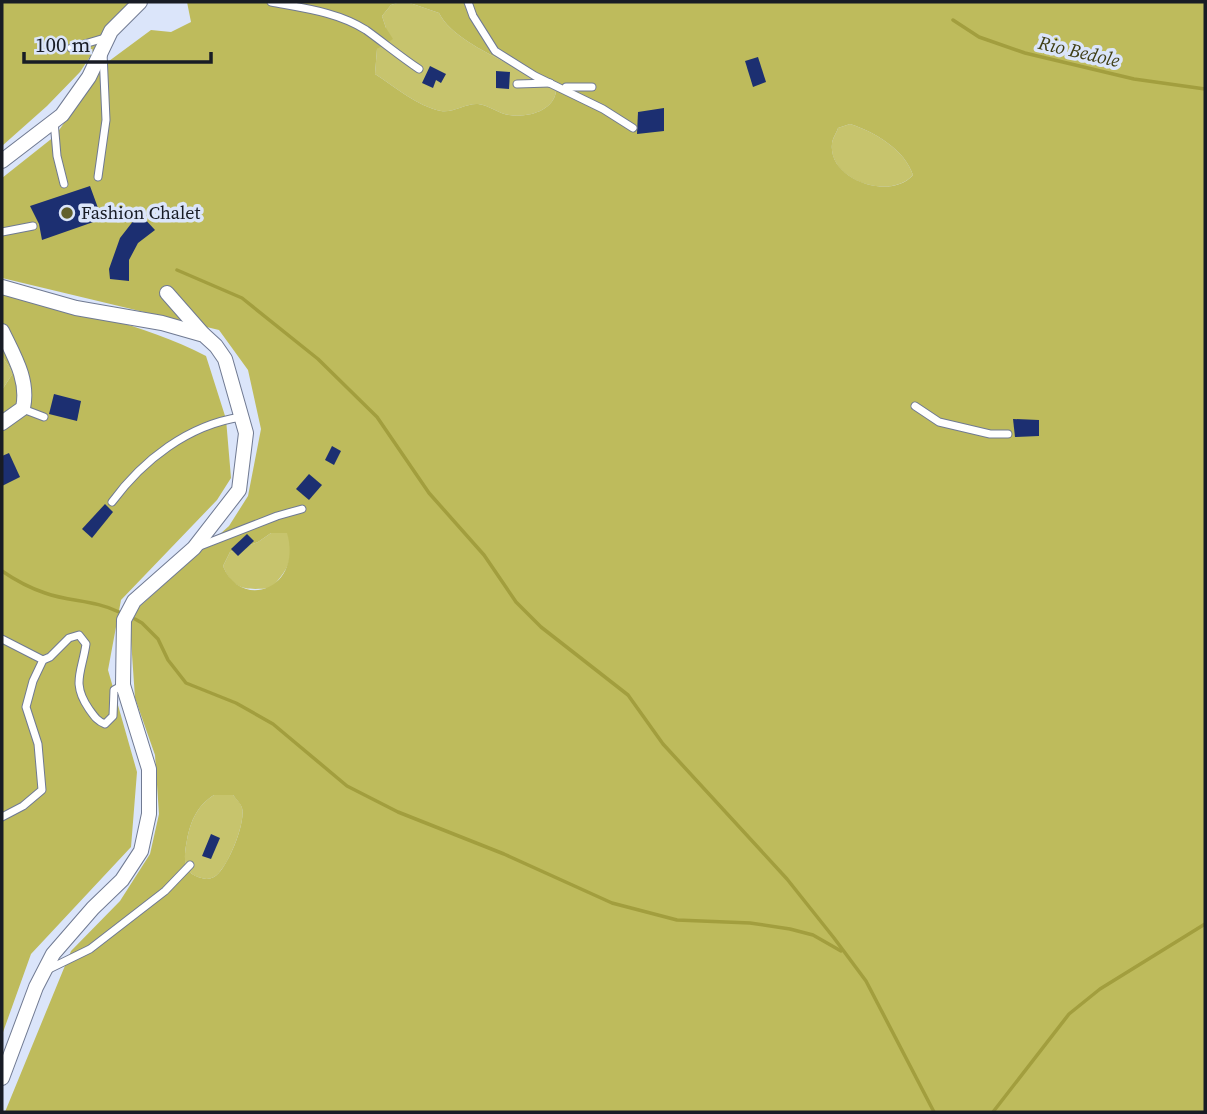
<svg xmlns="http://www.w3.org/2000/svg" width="1207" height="1114" font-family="'Source Serif 4',serif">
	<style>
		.green { fill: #c7c46d }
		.forest { fill: #bebb5c; fill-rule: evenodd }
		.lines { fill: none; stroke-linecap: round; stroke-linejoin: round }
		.stream { stroke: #a29e3e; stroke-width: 3.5 }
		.building { fill: #1c2f71 }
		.service-casing { stroke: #707a92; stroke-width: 9 }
		.minor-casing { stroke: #707a92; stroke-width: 16 }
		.service { stroke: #fff; stroke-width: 7 }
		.minor { stroke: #fff; stroke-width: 14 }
		.poi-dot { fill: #62602d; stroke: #dbe5fa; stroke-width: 2.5 }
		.labels { text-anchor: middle; stroke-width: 7; stroke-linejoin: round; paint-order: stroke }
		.poi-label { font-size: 18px; fill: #181c25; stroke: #dbe5fa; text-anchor: start }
		.water-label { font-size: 19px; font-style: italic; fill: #3f3e15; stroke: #dbe5fa }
	</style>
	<rect width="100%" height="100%" fill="#dbe5fa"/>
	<g class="green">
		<path d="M400 2H407L439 13C457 48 525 66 556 91 554 111 527 118 509 115 499 114 489 105 478 104 466 103 453 113 441 111 417 106 395 87 375 74L377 49 386 28 382 16 391 5Z"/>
		<path d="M850 124C875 132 905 150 913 175 890 201 828 180 832 144 832 139 837 132 838 128Z"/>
		<path d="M2 356 13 373 2 390Z"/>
		<path d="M271 533H288C294 559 289 569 271 588 248 590 233 591 223 566L230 552 258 542Z"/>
		<path d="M214 795H233C236 799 241 803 242 808 246 823 227 870 214 877 208 880 204 879 198 877 182 872 184 855 187 840 191 820 197 806 214 795Z"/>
	</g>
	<g class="forest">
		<path d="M2 2H133L114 20 80 72 47 106 2 146Z"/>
		<path d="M187 2H400L391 5 382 16 386 28 393 39 377 49 375 74C395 87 417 106 441 111 453 113 466 103 478 104 489 105 499 114 509 115 527 118 554 111 556 91 525 66 457 48 439 13L407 2H1205V1112H5L71 951 120 901 150 854 159 814 155 755 135 698 130 625 139 607 229 526 248 496 261 429 248 370 219 330 2 278V178L55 136 105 64 151 30 171 32 191 22ZM850 124C875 132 905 150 913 175 891 201 828 180 832 144 832 139 837 132 838 128ZM271 533H287C303 588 242 612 223 566L230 552 258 542ZM214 795H233C236 799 241 804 242 808 246 823 227 870 214 877 208 880 204 879 198 877 182 872 184 855 187 840 191 820 197 806 214 795Z"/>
		<path d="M2 293C71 310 143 323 206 356L226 419 231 478 217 500 121 600 108 670 137 772 131 847 31 954 2 1035V390L13 373 2 356Z"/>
	</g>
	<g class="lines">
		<g class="stream">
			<path d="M953 20 979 37 1025 53 1134 79 1205 89"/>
			<path d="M177 270 242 298 318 359 377 417 429 493 484 555 516 602 541 627 628 695 663 744 787 879 834 938 866 981 934 1112"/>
			<path d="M2 571C15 580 30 588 45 593 70 602 95 600 119 612"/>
			<path d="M135 619 142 623 158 639 168 660 186 683 236 703 273 724 347 786 398 812 504 854 612 903 677 920 750 923 790 929 813 935 841 951"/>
			<path d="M993 1112 1069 1014 1100 989 1205 924"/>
		</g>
	</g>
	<g class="building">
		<path d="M758 57 766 82 753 87 745 61Z"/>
		<path d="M430 66 446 74 441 83 436 80 433 88 422 83Z"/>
		<path d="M496 71 510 72 509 89 496 88Z"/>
		<path d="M664 108V131L637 134 638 112Z"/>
		<path d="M90 186 102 219 42 240 39 224 30 206Z"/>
		<path d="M142 216 155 230 138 243 129 260V281L110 279 109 269 120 238 134 220Z"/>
		<path d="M54 394 81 401 77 421 49 414Z"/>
		<path d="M1013 419 1039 420V436L1015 437Z"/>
		<path d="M332 446 341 451 334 465 325 460Z"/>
		<path d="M9 453 20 477 2 486V456Z"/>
		<path d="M309 474 322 485 309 500 296 489Z"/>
		<path d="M105 504 113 512 92 538 82 529Z"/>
		<path d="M247 534 254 541 238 556 231 549Z"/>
		<path d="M211 834 220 838 211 859 202 856Z"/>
	</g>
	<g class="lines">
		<g class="service-casing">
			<g id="service">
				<path d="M271 2C303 8 338 12 366 30 384 43 401 57 419 69"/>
				<path d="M468 2 473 16 495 51 535 76 603 109 633 128"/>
				<path d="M71 48 108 37"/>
				<path d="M517 84 550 83"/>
				<path d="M566 87H592"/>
				<path d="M54 121 57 156 64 184"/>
				<path d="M98 177 106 120 103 53"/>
				<path d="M2 232 33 226"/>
				<path d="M915 406 939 422 990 434H1008"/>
				<path d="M23 409 44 417"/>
				<path d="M112 502C143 460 188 425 241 417"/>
				<path d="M200 546 277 516 302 509"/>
				<path d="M2 639 43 660"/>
				<path d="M2 817 23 806 42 790 38 744 26 707 33 681 43 660 50 657 69 638 79 635 86 644C82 672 71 683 89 709 94 716 97 721 105 724L113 716 114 690 123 685"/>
				<path d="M47 970 90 949 165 891 190 865"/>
			</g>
		</g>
		<g class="minor-casing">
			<g id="minor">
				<path d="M2 161 62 115 89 77 111 31 140 2"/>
				<path d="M2 287 76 308 162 323 204 335 216 346 225 359 246 433 239 490 194 548 134 601 124 620 123 685 149 769V814L141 851 122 880 93 908 53 954 36 987 2 1078"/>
				<path d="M167 293 203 334"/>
				<path d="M2 331C14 356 29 380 23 408L2 423"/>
			</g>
		</g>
		<use href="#service" class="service"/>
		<use href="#minor" class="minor"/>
	</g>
	<circle class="poi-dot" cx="67" cy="213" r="7"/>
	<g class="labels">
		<g class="poi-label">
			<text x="81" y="219">Fashion Chalet</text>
		</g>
		<g class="water-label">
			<text transform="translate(1079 51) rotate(13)" y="7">Rio Bedole</text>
		</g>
	</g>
	<rect width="1207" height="1114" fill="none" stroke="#181c25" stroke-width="7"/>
	<path d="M24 52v10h187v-10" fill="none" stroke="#181c25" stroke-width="3.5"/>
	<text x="35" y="52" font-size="21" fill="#181c25" stroke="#dbe5fa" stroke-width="5" paint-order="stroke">100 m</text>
</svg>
